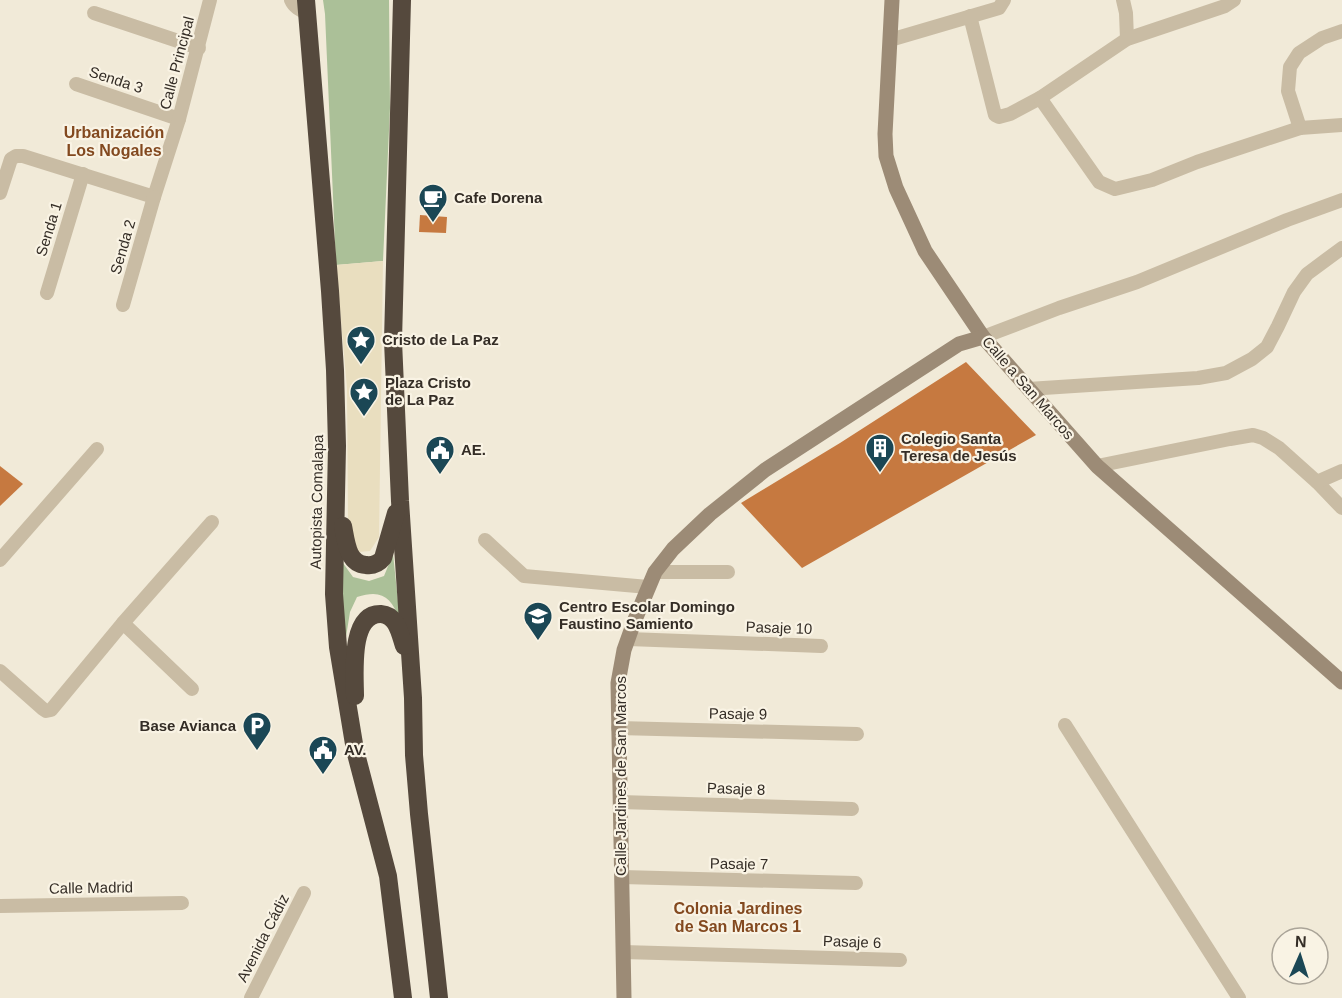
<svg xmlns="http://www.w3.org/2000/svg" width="1342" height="998" font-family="Helvetica,sans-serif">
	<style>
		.green { fill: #abc098 }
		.plaza { fill: #e9debf }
		.building { fill: #c67940 }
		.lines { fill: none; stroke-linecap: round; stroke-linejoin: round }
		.street { stroke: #c9bca4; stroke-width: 14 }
		.secondary { stroke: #9c8b76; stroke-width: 15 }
		.highway { stroke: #55493d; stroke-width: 18 }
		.labels { text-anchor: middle; stroke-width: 4.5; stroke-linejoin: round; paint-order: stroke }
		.street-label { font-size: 15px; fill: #342d26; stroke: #f9f3e4 }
		.poi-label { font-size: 15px; font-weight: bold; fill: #342d26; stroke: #f9f3e4; text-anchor: start }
		.neighbourhood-label { font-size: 16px; font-weight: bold; fill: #83491f; stroke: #f9f3e4 }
	</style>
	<rect width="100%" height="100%" fill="#f1ead8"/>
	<g class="green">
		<path d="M323 0H389L390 108 383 261 336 265 325 14Z"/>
		<path d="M393 554 400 620C391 597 382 589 357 597L350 612 345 643 338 556 353 577 369 581 384 576Z"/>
	</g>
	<path class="plaza" d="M383 261 379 537 370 551 359 552 352 547 348 519 347 388 336 265Z"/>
	<g class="building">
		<path d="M420 215 447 217 446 233 419 232Z"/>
		<path d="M966 362 1036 435 802 568 741 503 840 443Z"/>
		<path d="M0 466 23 484 0 506Z"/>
	</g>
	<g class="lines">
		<g class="street">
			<path d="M291 0C294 7 300 10 307 13"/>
			<path d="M1123 0 1126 13 1127 39"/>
			<path d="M94 13 199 48"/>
			<path d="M970 16 995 115 999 117 1010 114 1040 98 1127 39 1225 6 1234 0"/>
			<path d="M890 40 999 8 1004 0"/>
			<path d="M76 84 179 119"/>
			<path d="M1040 98 1099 182 1115 189 1152 180 1197 162 1300 128 1342 125"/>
			<path d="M1300 128 1288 91 1290 67 1299 53 1322 38 1342 31"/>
			<path d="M0 193 11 159 16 156H23L154 197 179 119 210 0"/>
			<path d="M47 293 83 174"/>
			<path d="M123 305 154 197"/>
			<path d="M983 337 1059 308 1137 282 1287 220 1342 200"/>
			<path d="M1028 389 1198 378 1226 373 1252 359 1267 347 1278 326 1294 292 1307 274 1342 248"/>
			<path d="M1097 466 1230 439 1253 435 1263 438 1279 448 1317 482 1342 508"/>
			<path d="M1317 482 1342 471"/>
			<path d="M485 540 524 576 648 587"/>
			<path d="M0 560 97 449"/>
			<path d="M655 572H728"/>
			<path d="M123 623 192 689"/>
			<path d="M628 639 821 646"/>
			<path d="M0 671 43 709 46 711 51 710 123 623 212 522"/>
			<path d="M1065 725 1239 998"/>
			<path d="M618 728 857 734"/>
			<path d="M620 802 852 809"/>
			<path d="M622 877 856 883"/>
			<path d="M0 906 182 903"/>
			<path d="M623 952 900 960"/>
			<path d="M251 998 304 893"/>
		</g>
		<g class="secondary">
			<path d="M892 0 885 134 886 156 896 188 925 251 983 337 1097 466 1342 682"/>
			<path d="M624 998 618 683 624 650 634 622 655 572 673 549 710 514 765 470 959 344 983 337"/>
		</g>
		<g class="highway">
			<path d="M306 0 330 291 335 370 337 446 334 594 338 647 355 750 388 876 403 998"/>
			<path d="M402 0 393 341 400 501 413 698 414 755 419 814 439 998"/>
			<path d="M343 526C346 540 347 564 366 565 373 566 379 563 383 558L396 513"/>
			<path d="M355 696C355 675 349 613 381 614 397 615 400 634 404 646"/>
		</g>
	</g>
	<defs>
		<g id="cafe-pin" transform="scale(1.5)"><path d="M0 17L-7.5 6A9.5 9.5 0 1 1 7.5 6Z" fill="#1b4755" stroke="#f9f3e4"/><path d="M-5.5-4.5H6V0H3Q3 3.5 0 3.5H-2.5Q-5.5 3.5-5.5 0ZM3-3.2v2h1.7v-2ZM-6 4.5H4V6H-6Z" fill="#fff"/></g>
		<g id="sight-pin" transform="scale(1.5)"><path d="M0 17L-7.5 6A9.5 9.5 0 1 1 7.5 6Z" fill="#1b4755" stroke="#f9f3e4"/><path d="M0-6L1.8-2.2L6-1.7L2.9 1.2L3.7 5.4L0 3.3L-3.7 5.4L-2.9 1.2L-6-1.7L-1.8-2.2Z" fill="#fff"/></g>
		<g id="building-pin" transform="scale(1.5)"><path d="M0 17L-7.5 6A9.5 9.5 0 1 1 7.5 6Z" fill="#1b4755" stroke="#f9f3e4"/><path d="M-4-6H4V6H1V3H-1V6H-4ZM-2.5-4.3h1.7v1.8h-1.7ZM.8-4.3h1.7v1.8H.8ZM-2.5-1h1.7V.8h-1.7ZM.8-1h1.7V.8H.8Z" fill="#fff"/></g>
		<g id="civic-pin" transform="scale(1.5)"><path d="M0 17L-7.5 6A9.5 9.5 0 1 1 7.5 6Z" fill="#1b4755" stroke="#f9f3e4"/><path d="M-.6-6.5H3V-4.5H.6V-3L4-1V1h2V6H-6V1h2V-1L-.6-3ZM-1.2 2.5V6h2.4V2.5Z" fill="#fff"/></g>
		<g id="school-pin" transform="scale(1.5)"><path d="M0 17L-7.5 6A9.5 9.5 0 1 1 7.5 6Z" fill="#1b4755" stroke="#f9f3e4"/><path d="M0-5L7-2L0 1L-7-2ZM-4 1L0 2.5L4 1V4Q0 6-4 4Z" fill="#fff"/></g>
		<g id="parking-pin" transform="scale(1.5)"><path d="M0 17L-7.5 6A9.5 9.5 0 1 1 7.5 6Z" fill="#1b4755" stroke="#f9f3e4"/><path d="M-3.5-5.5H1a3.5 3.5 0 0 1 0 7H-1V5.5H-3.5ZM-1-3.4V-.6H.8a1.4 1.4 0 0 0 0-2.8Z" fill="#fff"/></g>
	</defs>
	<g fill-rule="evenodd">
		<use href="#cafe-pin" x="433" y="198"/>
		<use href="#sight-pin" x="361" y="340"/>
		<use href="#sight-pin" x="364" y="392"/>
		<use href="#building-pin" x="880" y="448"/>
		<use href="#civic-pin" x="440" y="450"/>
		<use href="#school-pin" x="538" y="616"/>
		<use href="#parking-pin" x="257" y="726"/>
		<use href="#civic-pin" x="323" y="750"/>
	</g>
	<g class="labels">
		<g class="street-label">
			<text transform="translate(177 63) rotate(-75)" y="5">Calle Principal</text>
			<text transform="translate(116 80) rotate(18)" y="5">Senda 3</text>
			<text transform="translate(49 229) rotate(-73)" y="5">Senda 1</text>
			<text transform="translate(123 247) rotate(-74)" y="5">Senda 2</text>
			<text transform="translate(1028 388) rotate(49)" y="5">Calle a San Marcos</text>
			<text transform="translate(317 502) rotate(-89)" y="5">Autopista Comalapa</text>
			<text transform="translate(779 628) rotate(2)" y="5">Pasaje 10</text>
			<text transform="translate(738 714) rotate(1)" y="5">Pasaje 9</text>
			<text transform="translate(621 776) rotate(-90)" y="5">Calle Jardines de San Marcos</text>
			<text transform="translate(736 789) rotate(2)" y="5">Pasaje 8</text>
			<text transform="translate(739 864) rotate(1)" y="5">Pasaje 7</text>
			<text transform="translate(91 888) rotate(-1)" y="5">Calle Madrid</text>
			<text transform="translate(263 938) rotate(-63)" y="5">Avenida Cádiz</text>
			<text transform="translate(852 942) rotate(2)" y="5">Pasaje 6</text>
		</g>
		<g class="poi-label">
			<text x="454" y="203">Cafe Dorena</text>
			<text x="382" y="345">Cristo de La Paz</text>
			<text x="385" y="388">Plaza Cristo<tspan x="385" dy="17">de La Paz</tspan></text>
			<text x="901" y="444">Colegio Santa<tspan x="901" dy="17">Teresa de Jesús</tspan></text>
			<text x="461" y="455">AE.</text>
			<text x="559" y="612">Centro Escolar Domingo<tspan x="559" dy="17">Faustino Samiento</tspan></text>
			<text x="236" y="731" text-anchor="end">Base Avianca</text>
			<text x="344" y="755">AV.</text>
		</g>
		<g class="neighbourhood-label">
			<text x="114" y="138">Urbanización<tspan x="114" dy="18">Los Nogales</tspan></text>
			<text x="738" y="914">Colonia Jardines<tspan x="738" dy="18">de San Marcos 1</tspan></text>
		</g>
	</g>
	<g transform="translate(1300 956) rotate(3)"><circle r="28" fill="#f9f3e4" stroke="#aaa498" stroke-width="1.5"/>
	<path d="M0-4.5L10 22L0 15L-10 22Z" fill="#1b4755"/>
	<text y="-9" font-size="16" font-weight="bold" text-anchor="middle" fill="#342d26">N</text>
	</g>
</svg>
